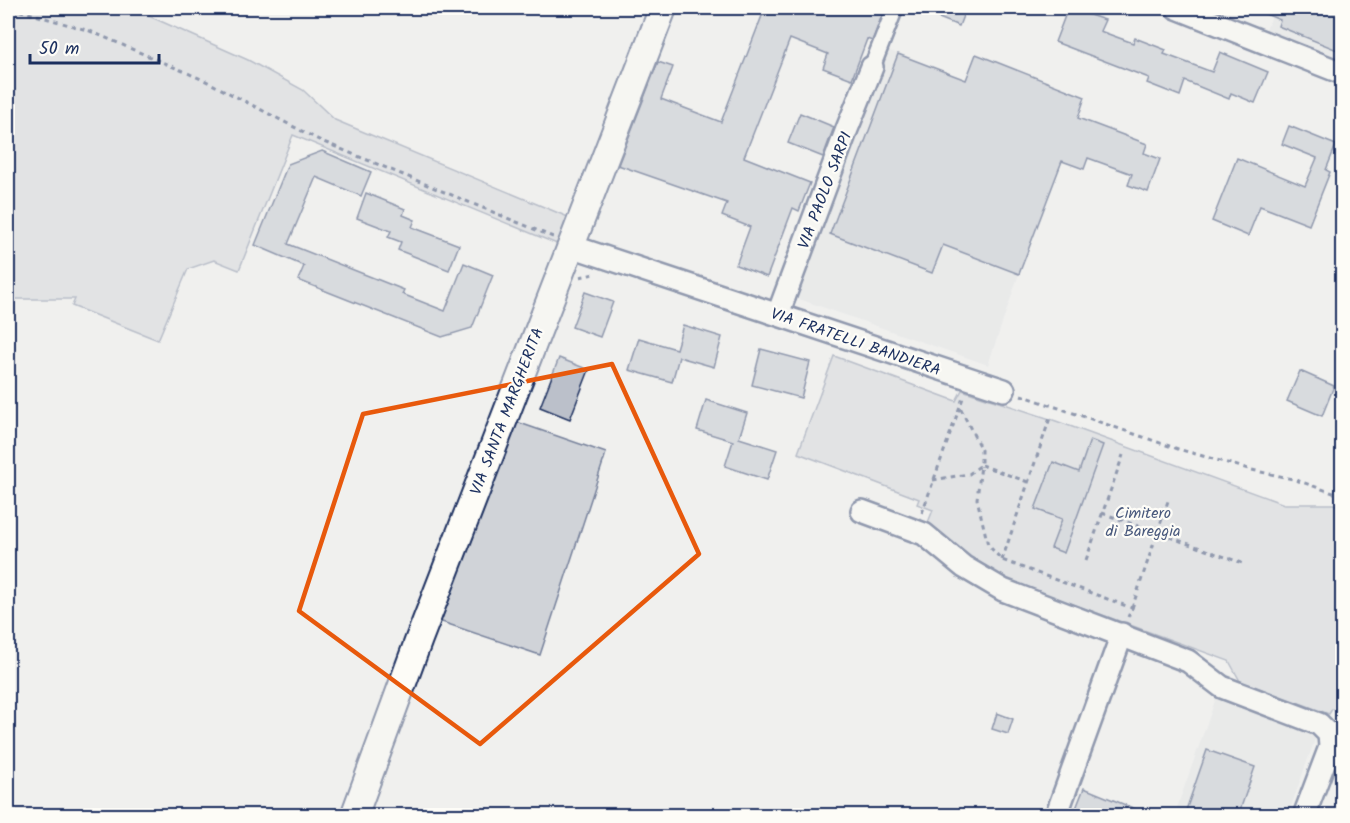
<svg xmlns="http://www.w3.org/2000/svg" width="1350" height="823" font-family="Kalam,sans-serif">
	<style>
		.built { fill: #e0e2e3 }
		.green { fill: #d0d3d8; stroke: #76819b; stroke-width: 1.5 }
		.building { fill: #bbc0ca; stroke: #1b2f5e; stroke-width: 1.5 }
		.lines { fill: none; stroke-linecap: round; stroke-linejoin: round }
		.pedestrian-casing { stroke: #1b2f5e; stroke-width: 20 }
		.minor-casing { stroke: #1b2f5e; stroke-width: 26 }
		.tertiary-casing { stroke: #1b2f5e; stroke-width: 30 }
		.path { stroke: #1b2f5e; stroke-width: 3; stroke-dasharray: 4.5 4.5; stroke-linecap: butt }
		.pedestrian { stroke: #fdfcf7; stroke-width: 15 }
		.minor { stroke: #fdfcf7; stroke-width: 21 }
		.tertiary { stroke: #fdfcf7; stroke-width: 26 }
		.marked { fill: none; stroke: #e8590c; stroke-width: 4.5; stroke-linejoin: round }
		.labels { text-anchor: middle; stroke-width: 4.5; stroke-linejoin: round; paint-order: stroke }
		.street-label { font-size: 16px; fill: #1b2f5e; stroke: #fdfcf7 }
		.park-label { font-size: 16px; fill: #48587c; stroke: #fdfcf7 }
	</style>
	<rect width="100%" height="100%" fill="#f0f0ee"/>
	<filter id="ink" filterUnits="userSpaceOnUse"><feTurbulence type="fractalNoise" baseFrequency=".0167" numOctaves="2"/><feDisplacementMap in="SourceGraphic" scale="12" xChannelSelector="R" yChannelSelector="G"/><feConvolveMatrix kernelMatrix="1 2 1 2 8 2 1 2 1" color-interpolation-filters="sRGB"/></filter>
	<g filter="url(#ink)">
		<g class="built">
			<path d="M1276 8H1342V64L1264 33Z"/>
			<path d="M888 50 965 80 976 54 1011 68 1000 99 1032 77 1085 97 1019 274 988 365 796 298Z"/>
			<path d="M1217 695 1317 734 1288 815 1174 816Z"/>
		</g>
		<g class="green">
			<path d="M8 8H152L149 16 248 60 303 90 335 120 568 217 557 244 293 135 239 270 214 260 188 269 158 340 72 306 75 299H8Z"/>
			<path d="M834 356 956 401 962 390 1056 421 1284 504H1333L1342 507V712L1332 709 1329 714 1240 681 1229 661 996 576 954 548 927 525 933 510 917 504 919 499 798 453Z"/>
			<path d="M511 420 606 453 540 655 439 621Z"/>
		</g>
		<g class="building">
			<path d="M765 8H885L872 41 867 39 852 79 823 68 828 54 790 39 744 157 810 183 799 211 793 208 767 277 736 265 750 227 722 216 727 203 618 165 658 62 673 67 661 99 721 122Z"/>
			<path d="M914 8H966L959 26Z"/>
			<path d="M1068 8 1105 20 1100 31 1133 43 1135 38 1166 50 1164 54 1212 72 1220 52 1268 72 1255 103 1231 93 1229 99 1185 81 1180 96 1147 83 1149 78 1055 42Z"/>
			<path d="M1251 8H1342V52L1278 26 1280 20Z"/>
			<path d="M898 54 966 80 976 54 1085 97 1078 118 1147 144 1144 153 1160 159 1148 192 1128 185 1132 174 1088 158 1084 169 1062 161 1019 274 943 245 932 273 830 234Z"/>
			<path d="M800 113 834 127 823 157 788 143Z"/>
			<path d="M1289 126 1336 145 1326 170 1330 172 1309 225 1260 206 1248 236 1212 221 1237 158 1305 186 1317 158 1282 144Z"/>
			<path d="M322 151 371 172 361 196 316 177 288 244 404 290 402 294 445 311 464 263 493 275 472 328 442 337 298 280 304 266 255 245 288 164Z"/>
			<path d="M366 193 405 209 403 215 415 220 412 227 459 245 449 270 398 250 401 242 388 237 391 231 357 218Z"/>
			<path d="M585 292 613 302 600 337 572 327Z"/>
			<path d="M683 325 722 337 714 367 679 357 672 382 629 370 639 338 676 349Z"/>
			<path d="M761 349 810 362 801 398 752 385Z"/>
			<path d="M559 358 589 370 570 419 540 407Z"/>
			<path d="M1300 371 1334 386 1322 416 1287 401Z"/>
			<path d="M706 400 747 413 739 438 777 450 767 480 725 466 733 441 697 430Z"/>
			<path d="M1090 440 1103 445 1064 553 1051 548 1062 519 1035 509 1053 462 1079 472Z"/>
			<path d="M997 713 1013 719 1008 734 992 729Z"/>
			<path d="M1207 750 1255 767 1238 816H1184Z"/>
			<path d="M1084 788 1150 815V816H1073Z"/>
		</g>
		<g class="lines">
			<g class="pedestrian-casing">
				<path id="pedestrian" d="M872 67 895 8"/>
			</g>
			<g class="minor-casing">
				<g id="minor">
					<path d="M1177 8 1342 73"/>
					<path d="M571 246 1004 390"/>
					<path d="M778 314 847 129 872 67"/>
					<path d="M862 511 924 534 964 567 1003 590 1188 661 1222 687 1319 724 1329 734 1330 747 1304 816"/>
					<path d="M1056 816 1122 634"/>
				</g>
			</g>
			<g class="tertiary-casing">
				<path id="tertiary" d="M354 816 419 639 663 8"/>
			</g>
			<g class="path">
				<path d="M11 8 90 31 206 81 319 140 553 237"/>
				<path d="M580 277 594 274"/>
				<path d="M1021 395 1178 449 1252 470 1293 479 1342 496"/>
				<path d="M933 480 969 474 981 465V450L960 407"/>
				<path d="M1028 482 981 465 977 499 988 545 1002 560 1132 608 1128 617"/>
				<path d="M922 513 964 395"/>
				<path d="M1102 513 1245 564"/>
				<path d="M1002 560 1051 415"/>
				<path d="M1086 560 1123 455"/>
				<path d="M1132 608 1168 501"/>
			</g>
			<use href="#pedestrian" class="pedestrian"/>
			<use href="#minor" class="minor"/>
			<use href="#tertiary" class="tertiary"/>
		</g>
	</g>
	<path d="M0 0H1350V823H0ZM612 364 699 554 480 744 299 611 363 414Z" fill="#f0f0ee" fill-opacity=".55" fill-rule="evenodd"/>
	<path class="marked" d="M612 364 699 554 480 744 299 611 363 414Z"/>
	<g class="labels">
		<g class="street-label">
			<text transform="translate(824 190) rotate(-69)" y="6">VIA PAOLO SARPI</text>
			<text transform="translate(856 341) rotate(19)" y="6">VIA FRATELLI BANDIERA</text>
			<text transform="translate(506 411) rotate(-69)" y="6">VIA SANTA MARGHERITA</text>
		</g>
		<g class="park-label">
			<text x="1143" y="518">Cimitero<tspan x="1143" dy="18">di Bareggia</tspan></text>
		</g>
	</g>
	<rect width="1350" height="823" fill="none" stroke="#fdfcf7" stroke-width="30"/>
	<rect x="15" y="15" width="1320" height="793" fill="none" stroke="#1b2f5e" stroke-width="2" filter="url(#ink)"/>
	<path d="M30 54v9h129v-9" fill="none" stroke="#1b2f5e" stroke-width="3"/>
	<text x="39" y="54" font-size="18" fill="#1b2f5e" stroke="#fdfcf7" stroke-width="4.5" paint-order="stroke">50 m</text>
</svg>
